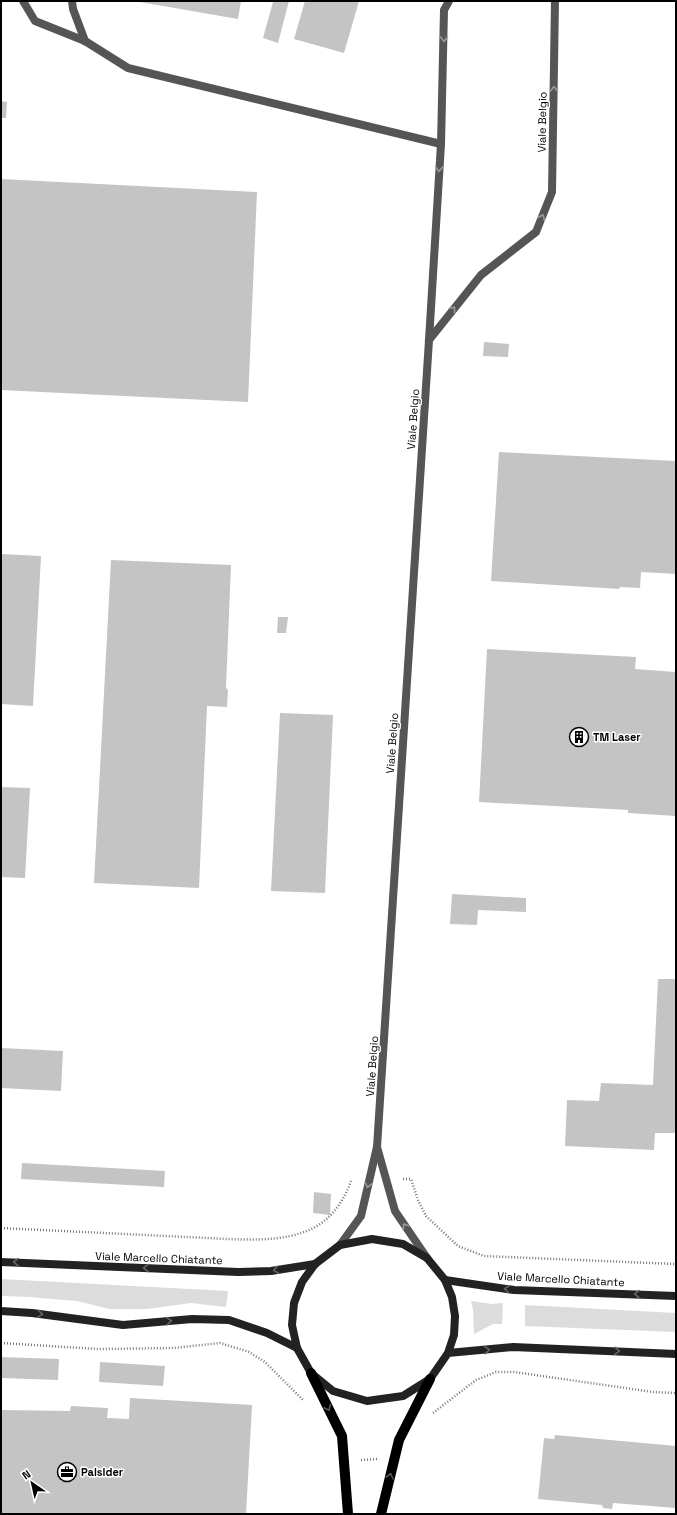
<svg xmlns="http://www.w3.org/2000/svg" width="677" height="1515" font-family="'Space Grotesk',sans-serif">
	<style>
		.green { fill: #dcdcdc }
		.building { fill: #c4c4c4 }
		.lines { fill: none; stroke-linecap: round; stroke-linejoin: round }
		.path { stroke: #777; stroke-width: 2.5; stroke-dasharray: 1 2; stroke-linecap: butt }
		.street { stroke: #555; stroke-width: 8 }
		.secondary { stroke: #222; stroke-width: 8 }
		.primary { stroke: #000; stroke-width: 10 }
		.oneway { stroke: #999 }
		.oneway2 { stroke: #646464 }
		.oneway3 { stroke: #595959 }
		.labels { text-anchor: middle; stroke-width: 3; stroke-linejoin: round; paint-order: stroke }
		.street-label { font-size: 11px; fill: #000; stroke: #fff }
		.poi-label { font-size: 11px; font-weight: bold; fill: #000; stroke: #fff; text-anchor: start }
	</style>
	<rect width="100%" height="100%" fill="#fff"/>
	<g class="green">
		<path d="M1 1279 228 1291 226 1307 191 1303 147 1309H109L77 1301 29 1297 1 1296Z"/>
		<path d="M471 1301 492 1304 503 1303 502 1324H493L474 1334 473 1310Z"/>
		<path d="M525 1305 676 1313V1332L525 1326Z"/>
	</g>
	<g class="building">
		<path d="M134 1H241L238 19Z"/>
		<path d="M275 1H289L278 43 263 38 273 2Z"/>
		<path d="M305 1H359L344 53 294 39Z"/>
		<path d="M1 101 7 102 6 118H1Z"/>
		<path d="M1 179 257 192 248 402 1 390Z"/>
		<path d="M484 342 509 344 508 357 483 356Z"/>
		<path d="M499 452 676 461V574L641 572 640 588 620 587 619 589 491 581Z"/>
		<path d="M1 554 41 556 33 706 1 704Z"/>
		<path d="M111 560 231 565 226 688 228 690 227 707 207 706 199 888 94 883Z"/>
		<path d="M278 617H288L286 633H277Z"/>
		<path d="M487 649 636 657 635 669 676 672V816L628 813V810L479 802Z"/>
		<path d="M280 713 333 715 325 893 271 891Z"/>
		<path d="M1 787 30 788 25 878 1 877Z"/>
		<path d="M452 894 526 898V912L478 910 477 925 450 924Z"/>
		<path d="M658 979H676V1133H655L654 1150 565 1146 567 1100 599 1101 601 1083 653 1085Z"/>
		<path d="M1 1048 63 1051 61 1091 1 1088Z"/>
		<path d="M22 1163 165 1171 164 1187 21 1179Z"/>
		<path d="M314 1192 331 1194 330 1215 313 1213Z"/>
		<path d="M1 1357 59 1359 58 1380 1 1378Z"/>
		<path d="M100 1362 165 1366 163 1386 99 1382Z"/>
		<path d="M130 1398 252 1405 246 1514H1V1410L70 1411 71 1406 108 1408 107 1418 129 1419Z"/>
		<path d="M555 1435 676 1446V1508L613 1503 612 1509 603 1508 602 1505 538 1499 544 1438 554 1439Z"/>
	</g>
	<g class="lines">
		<g class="path">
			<path d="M403 1179H411L418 1200 426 1216 458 1246 484 1256 676 1264"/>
			<path d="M1 1228C63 1231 124 1234 186 1237 219 1238 270 1244 301 1233 327 1225 342 1206 351 1181"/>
			<path d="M1 1343 98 1349 174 1348 220 1343 249 1352 265 1362 304 1401"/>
			<path d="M433 1413 476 1380 496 1372H514L653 1392 676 1393"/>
			<path d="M361 1460 378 1459"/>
		</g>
		<g class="street">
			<path d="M23 1 35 21 85 41 128 68 441 144"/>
			<path d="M72 1 73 9 85 41"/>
			<path d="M429 340 481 275 536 232 552 192 555 1"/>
			<path d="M377 1147 395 1211 427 1258"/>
			<path d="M340 1245 361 1216 377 1147 429 340 441 144 444 10 449 1"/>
		</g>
		<g class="secondary">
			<path d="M1 1262 238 1272 271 1271 315 1264"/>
			<path d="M445 1280 514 1290 676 1296"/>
			<path d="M1 1311 32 1313 123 1325 192 1319 229 1320 267 1333 297 1348"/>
			<path d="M448 1353 454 1335 455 1316 452 1297 445 1280 427 1258 403 1244 372 1239 340 1245 315 1264 302 1282 294 1303 292 1325 297 1348 311 1373 333 1391 367 1401 403 1396 430 1379 448 1353 513 1347 676 1354"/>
		</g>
		<g class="primary">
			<path d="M311 1373 342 1436 348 1514"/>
			<path d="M381 1514 399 1440 430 1379"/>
		</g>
	</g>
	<defs><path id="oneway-chevron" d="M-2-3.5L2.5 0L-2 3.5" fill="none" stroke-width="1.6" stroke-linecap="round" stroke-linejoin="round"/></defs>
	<g class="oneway">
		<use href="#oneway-chevron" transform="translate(444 39) rotate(92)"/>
		<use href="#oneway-chevron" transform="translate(554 89) rotate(-89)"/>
		<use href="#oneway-chevron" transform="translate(439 169) rotate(93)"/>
		<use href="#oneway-chevron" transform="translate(542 217) rotate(-67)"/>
		<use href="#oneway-chevron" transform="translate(453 309) rotate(-52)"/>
		<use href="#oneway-chevron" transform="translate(368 1185) rotate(102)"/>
		<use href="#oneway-chevron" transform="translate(405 1226) rotate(-124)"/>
	</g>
	<g class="oneway2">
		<use href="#oneway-chevron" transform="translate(16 1262) rotate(-178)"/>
		<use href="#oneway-chevron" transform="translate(146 1268) rotate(-178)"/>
		<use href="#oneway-chevron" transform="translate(276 1270) rotate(172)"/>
		<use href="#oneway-chevron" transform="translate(507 1289) rotate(-172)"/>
		<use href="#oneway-chevron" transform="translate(637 1294) rotate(-178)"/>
		<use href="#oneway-chevron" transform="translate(40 1314) rotate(8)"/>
		<use href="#oneway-chevron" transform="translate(169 1321) rotate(-5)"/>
		<use href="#oneway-chevron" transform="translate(487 1350) rotate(-5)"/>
		<use href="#oneway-chevron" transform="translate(617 1351) rotate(2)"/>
	</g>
	<g class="oneway3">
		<use href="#oneway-chevron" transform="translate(328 1408) rotate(64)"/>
		<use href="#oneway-chevron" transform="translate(390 1476) rotate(-76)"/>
	</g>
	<defs>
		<g id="building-ring" transform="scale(1)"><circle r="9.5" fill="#fff" stroke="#000" stroke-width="1.5"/><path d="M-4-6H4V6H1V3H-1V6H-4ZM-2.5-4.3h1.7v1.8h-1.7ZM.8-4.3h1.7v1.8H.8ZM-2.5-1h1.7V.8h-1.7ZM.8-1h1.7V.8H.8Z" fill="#000"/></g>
		<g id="office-ring" transform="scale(1)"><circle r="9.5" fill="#fff" stroke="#000" stroke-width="1.5"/><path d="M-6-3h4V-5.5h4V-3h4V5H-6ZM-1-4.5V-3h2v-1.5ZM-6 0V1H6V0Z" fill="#000"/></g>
	</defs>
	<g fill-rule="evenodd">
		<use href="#building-ring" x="579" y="737"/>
		<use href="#office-ring" x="67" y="1472"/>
	</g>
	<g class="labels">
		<g class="street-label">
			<text transform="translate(542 122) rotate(-89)" y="4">Viale Belgio</text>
			<text transform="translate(413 419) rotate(-86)" y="4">Viale Belgio</text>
			<text transform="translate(392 743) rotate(-86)" y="4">Viale Belgio</text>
			<text transform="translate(372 1066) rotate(-86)" y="4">Viale Belgio</text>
			<text transform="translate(159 1258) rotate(2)" y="4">Viale Marcello Chiatante</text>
			<text transform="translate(561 1279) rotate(3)" y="4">Viale Marcello Chiatante</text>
		</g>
		<g class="poi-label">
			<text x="593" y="741">TM Laser</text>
			<text x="81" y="1476">Palsider</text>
		</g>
	</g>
	<rect width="677" height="1515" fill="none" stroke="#000000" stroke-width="4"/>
	<g transform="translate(32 1483) rotate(326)" stroke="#ffffff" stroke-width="3" paint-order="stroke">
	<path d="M0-3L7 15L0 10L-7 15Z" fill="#000000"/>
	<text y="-6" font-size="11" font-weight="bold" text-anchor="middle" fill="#000000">N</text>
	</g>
</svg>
